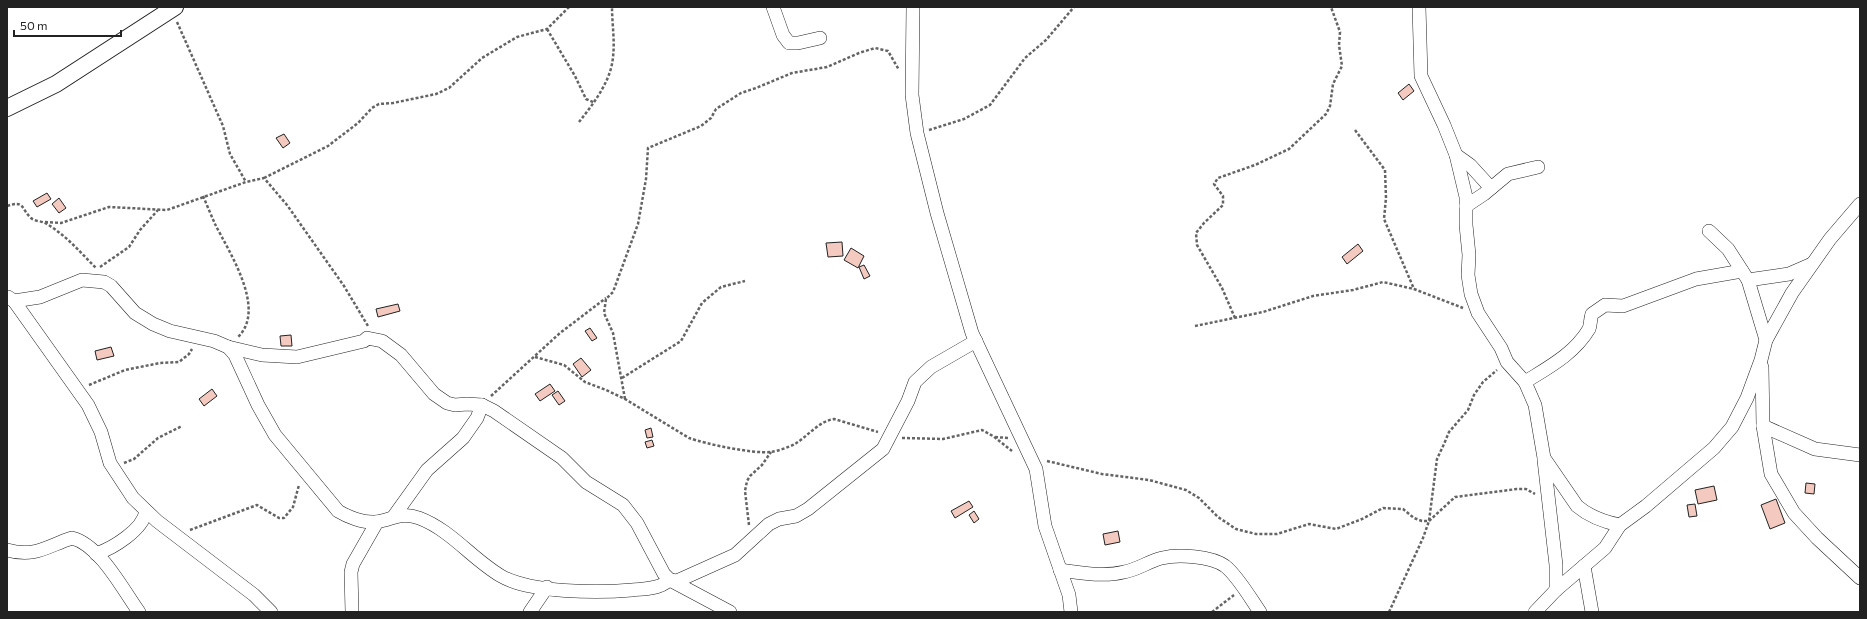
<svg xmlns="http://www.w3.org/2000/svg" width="1867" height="619" font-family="Commissioner,sans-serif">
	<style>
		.building { fill: #f3c9c0; stroke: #222 }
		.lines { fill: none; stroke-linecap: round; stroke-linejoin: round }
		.minor-casing { stroke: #222; stroke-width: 14 }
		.tertiary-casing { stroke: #222; stroke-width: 18 }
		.path { stroke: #646464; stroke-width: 2.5; stroke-dasharray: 3 2; stroke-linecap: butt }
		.minor { stroke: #fff; stroke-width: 13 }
		.tertiary { stroke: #fff; stroke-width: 16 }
	</style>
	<rect width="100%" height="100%" fill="#fff"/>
	<g class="building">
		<path d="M1409 84 1414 91 1403 100 1398 93Z"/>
		<path d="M284 134 290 143 283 148 276 138Z"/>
		<path d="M47 193 51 199 37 207 33 201Z"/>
		<path d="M59 198 66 208 59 213 52 204Z"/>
		<path d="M842 242 843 256 828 257 826 243Z"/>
		<path d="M1358 244 1363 251 1347 264 1342 257Z"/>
		<path d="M851 248 864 256 858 268 844 260Z"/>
		<path d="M864 265 870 276 864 279 859 267Z"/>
		<path d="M398 304 400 311 378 317 376 309Z"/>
		<path d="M590 328 597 338 592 341 585 331Z"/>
		<path d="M291 335 292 346H281L280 336Z"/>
		<path d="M111 347 114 356 97 360 95 351Z"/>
		<path d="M581 358 591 370 582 377 573 364Z"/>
		<path d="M550 384 555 391 540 401 535 394Z"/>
		<path d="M212 389 217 396 204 406 199 399Z"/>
		<path d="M558 391 565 401 559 405 552 395Z"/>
		<path d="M651 428 653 437 647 438 645 430Z"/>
		<path d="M652 440 654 446 647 448 645 442Z"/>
		<path d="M1806 483 1815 484 1814 494 1805 493Z"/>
		<path d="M1714 486 1717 500 1698 504 1695 490Z"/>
		<path d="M1776 499 1785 523 1770 529 1761 505Z"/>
		<path d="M969 501 973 507 955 518 951 511Z"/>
		<path d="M1695 504 1697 516 1689 517 1687 505Z"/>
		<path d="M974 511 979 519 974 523 969 515Z"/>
		<path d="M1118 531 1120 542 1105 545 1103 534Z"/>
	</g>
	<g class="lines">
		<g class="minor-casing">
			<g id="minor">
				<path d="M773 7 783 35 789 43H798L820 38"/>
				<path d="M913 7 912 95 917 133 937 213 972 333 1036 469 1045 526 1069 595 1071 612"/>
				<path d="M1419 7 1421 76 1444 125 1456 155 1466 197V225L1469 255 1468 275 1471 294 1478 313 1501 348 1507 362 1525 382 1535 405 1544 458 1577 506C1590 517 1604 522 1620 525"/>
				<path d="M1456 155 1470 165 1491 188"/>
				<path d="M1466 206 1484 194 1508 174 1538 167"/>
				<path d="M1709 231 1728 249 1748 280 1766 340"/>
				<path d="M1748 280 1789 274 1812 264"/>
				<path d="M8 297 14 301 88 405 101 432 110 463 133 498 157 521 254 595 271 612"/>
				<path d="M14 301 40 297 82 280 104 282 111 286 135 313 153 324 170 331 214 341 228 347 235 355 258 405 275 435 338 511C348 517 363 523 375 522 393 520 400 511 419 518 451 530 472 559 501 576 530 593 598 593 632 590 641 589 652 589 659 586 663 585 666 582 670 580L677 581 735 555 769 524 779 519 796 516 808 509 883 449 908 401 915 382 931 367 976 341"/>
				<path d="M228 347 262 355 297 357 364 341 367 338 382 341 401 355 434 394 447 403 455 405 467 404 482 405 494 411 562 458 586 482 623 505 637 523 664 574 670 580 730 612"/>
				<path d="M1762 367 1763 426 1771 474 1794 513 1817 538 1860 578"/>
				<path d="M1525 382C1549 367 1574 354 1589 329 1591 324 1590 319 1592 314L1605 305 1623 306 1696 279 1742 271"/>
				<path d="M1763 426 1815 449 1860 455"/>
				<path d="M1544 460 1556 565V590"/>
				<path d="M394 516 427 470 463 438 477 418 482 405"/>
				<path d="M7 550C35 558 47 546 72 538 100 545 123 590 139 612"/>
				<path d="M96 554C113 548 143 530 146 511"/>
				<path d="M1584 566 1592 612"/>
				<path d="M1060 570C1081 573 1104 577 1124 572 1137 570 1149 561 1162 558 1178 554 1211 556 1225 566 1237 575 1251 599 1260 612"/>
				<path d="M352 612 351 572 353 564 377 522"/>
				<path d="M530 612 547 587"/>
				<path d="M1535 612 1556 590 1605 548 1620 525 1646 506 1714 448 1732 427 1747 398 1761 360 1766 340 1792 293 1830 239 1860 204"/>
			</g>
		</g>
		<g class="tertiary-casing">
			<path id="tertiary" d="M7 108 56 84 175 7"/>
		</g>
		<g class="path">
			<path d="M177 22 223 126 230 154 246 182"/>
			<path d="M547 29 575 76 586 99 595 103"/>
			<path d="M579 122C594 103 611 81 613 57 615 41 612 23 612 7"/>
			<path d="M929 130 964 119 990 105 1025 58 1046 40 1074 7"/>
			<path d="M1355 130 1385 170 1386 198 1384 219 1414 289"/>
			<path d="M264 178 328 146 358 123 372 108 379 104 393 103 436 94 449 88 482 58 517 37 547 29 569 7"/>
			<path d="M203 196C207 205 211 215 215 224 229 252 267 309 238 337"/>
			<path d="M7 206C25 200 21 209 31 218 34 221 41 221 45 223 65 234 80 252 96 268"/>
			<path d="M45 222 61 223 109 207 167 210 246 182 264 178 287 205 344 286 368 326"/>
			<path d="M100 267 129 247 140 230 158 210"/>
			<path d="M1235 318 1222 288 1197 245 1196 233 1204 223 1223 205V196L1214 184 1218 178 1255 165 1289 149 1326 114 1330 106 1333 84 1342 66 1339 45 1340 32 1331 7"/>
			<path d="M1195 326 1263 312 1313 296 1353 290 1383 282 1414 289 1463 308"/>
			<path d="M535 357 564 365 585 382 606 390 625 399 689 438C706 444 753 454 771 452 778 451 789 447 795 444 808 436 819 421 834 419L878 432"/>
			<path d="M622 378 681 341 702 303 721 287 745 281"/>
			<path d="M89 385 125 370 160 363 179 362 189 354 192 349"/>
			<path d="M491 396 560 333 606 298"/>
			<path d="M625 399 613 333 604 313 606 299 613 292 638 224 646 179 648 148 701 126 711 118 716 109 741 93 756 88 792 73 827 67 859 53 875 48 888 51 899 70"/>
			<path d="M995 437 1008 438"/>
			<path d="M902 438 943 439 982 430 993 436 1012 451"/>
			<path d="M1047 461 1102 474 1149 480 1186 490 1199 498 1218 517 1236 529 1256 534H1277L1309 524 1336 529 1362 519 1383 508 1403 509 1414 518 1422 521H1429L1455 497 1517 489H1526L1535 494"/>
			<path d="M124 463 134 459 158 438 182 426"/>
			<path d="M749 525 745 491 747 481 750 476 762 465 771 452"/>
			<path d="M190 530 257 505 279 518H284L293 507 299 485"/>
			<path d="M1212 612 1234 595"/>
			<path d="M1389 612 1423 538 1429 521 1437 459 1444 444 1449 432 1468 410 1474 395 1483 382 1497 370"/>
		</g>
		<use href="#minor" class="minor"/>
		<use href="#tertiary" class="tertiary"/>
	</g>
	<rect width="1867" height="619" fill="none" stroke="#222222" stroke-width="16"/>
	<path d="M14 30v6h107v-6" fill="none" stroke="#222222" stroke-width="2"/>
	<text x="20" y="30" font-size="12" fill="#222222" stroke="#ffffff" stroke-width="3" paint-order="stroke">50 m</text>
</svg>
